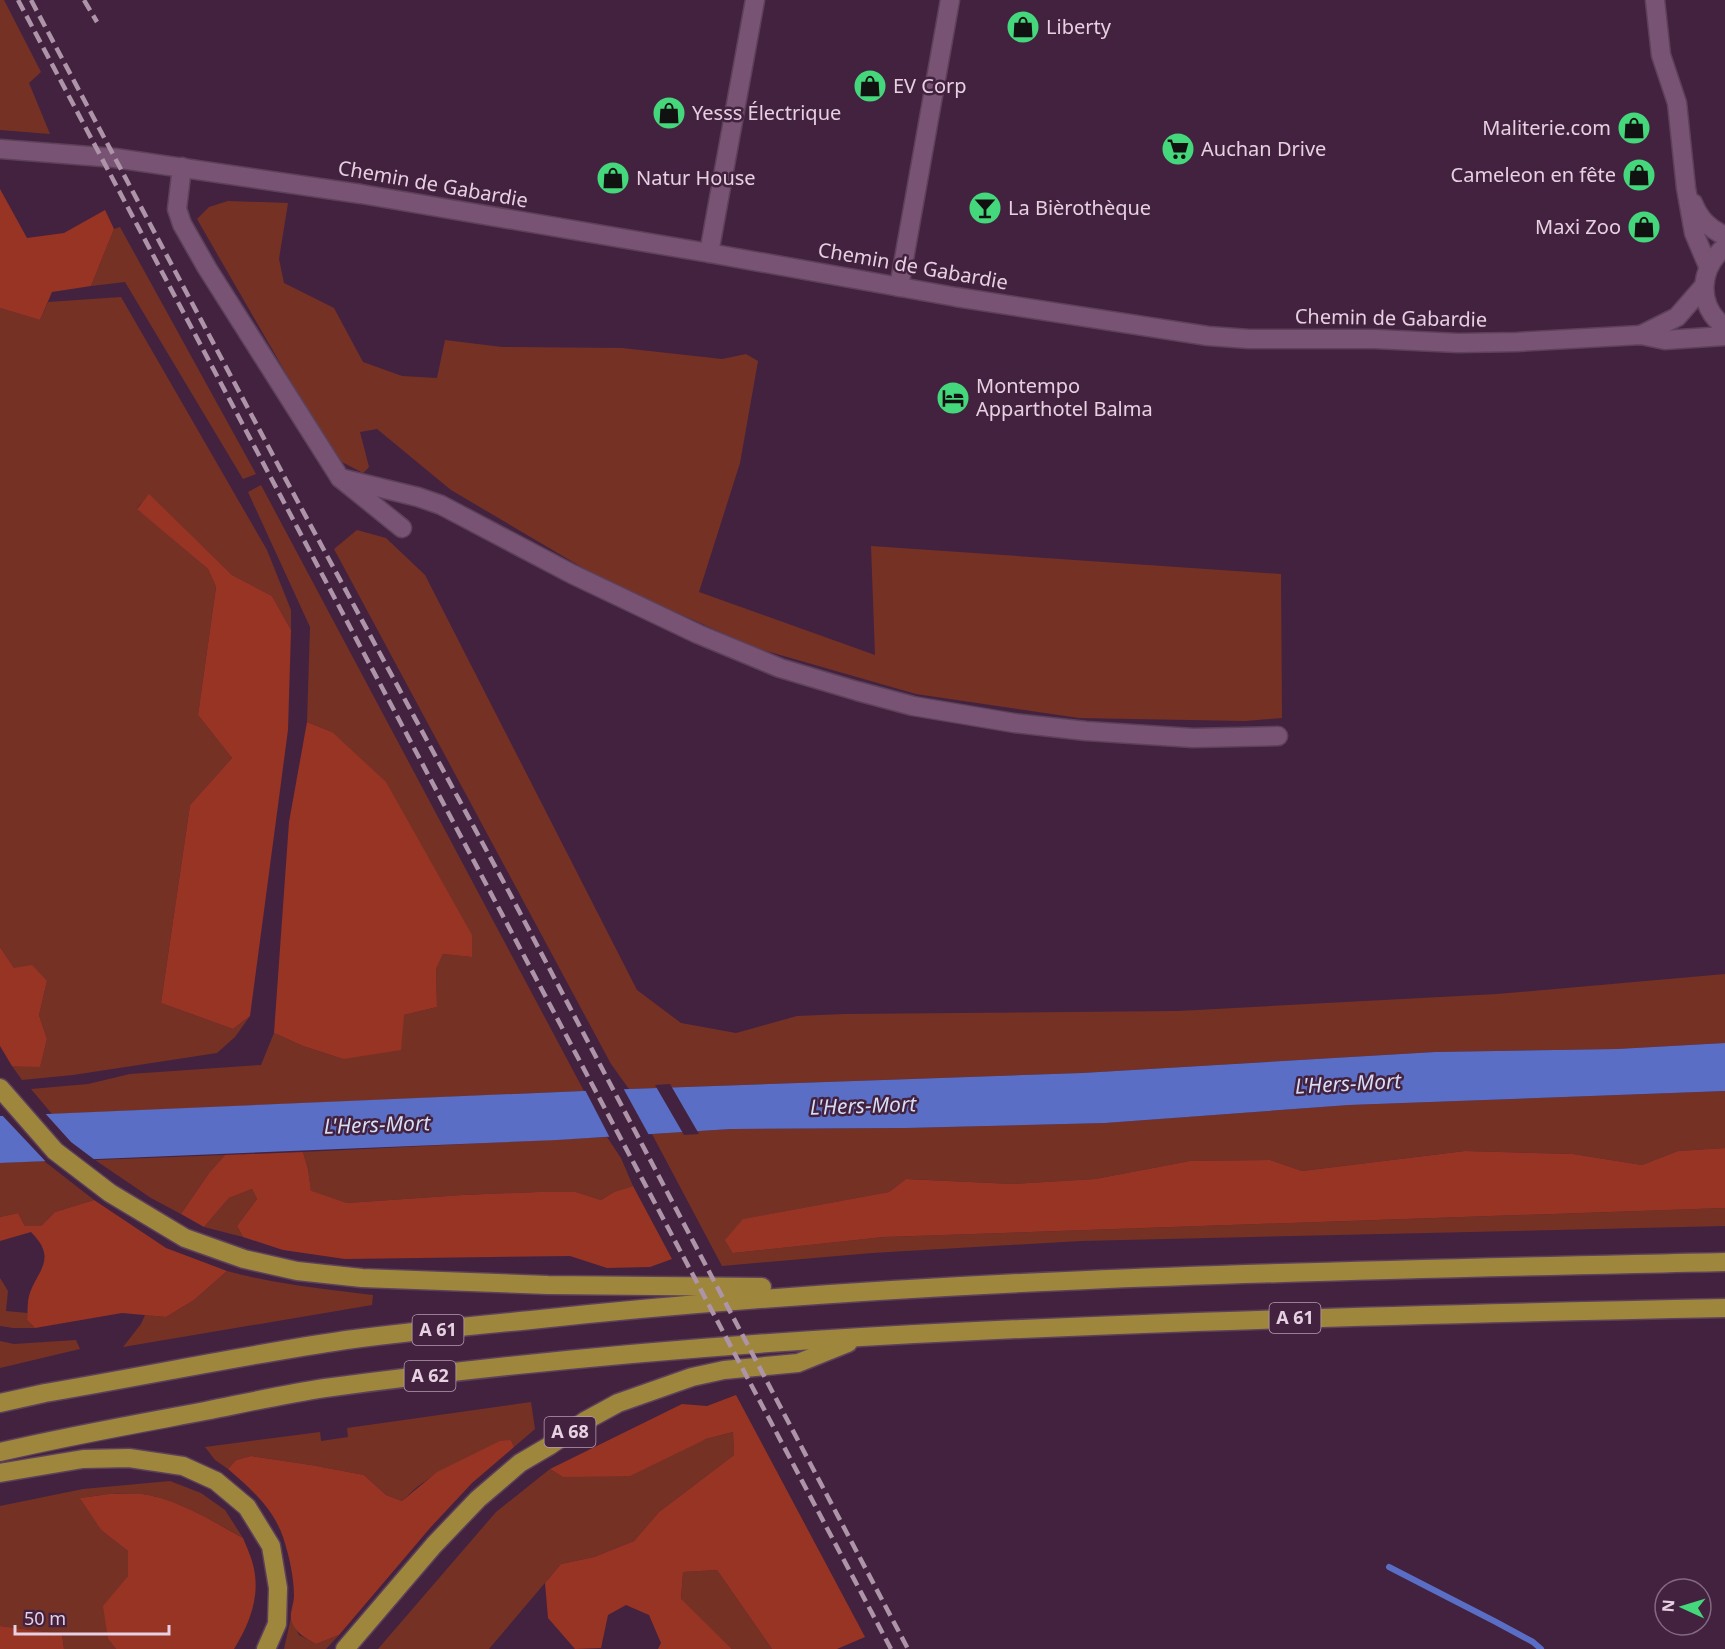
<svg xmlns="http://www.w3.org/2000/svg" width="1725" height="1649" font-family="'Noto Sans',sans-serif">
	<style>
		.green { fill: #763125 }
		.forest { fill: #983423 }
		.water { fill: #5a6ec6 }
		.pier { fill: #43223f }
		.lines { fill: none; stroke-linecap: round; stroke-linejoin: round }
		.stream { stroke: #5a6ec6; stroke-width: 6 }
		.minor-casing { stroke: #5d415a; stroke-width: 21 }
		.tertiary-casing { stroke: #5d415a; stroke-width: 21 }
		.motorway-casing { stroke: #5d415a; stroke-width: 21 }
		.minor { stroke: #785373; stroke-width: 18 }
		.tertiary { stroke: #785373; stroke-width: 18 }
		.motorway { stroke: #9e873c; stroke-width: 18 }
		.rail { stroke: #ad94a9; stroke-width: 4.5; stroke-dasharray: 12 6; stroke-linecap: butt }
		.labels { text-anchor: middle; stroke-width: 5; stroke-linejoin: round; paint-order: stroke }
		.shield { fill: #43223f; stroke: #b59cb1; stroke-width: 1.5 }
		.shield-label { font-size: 18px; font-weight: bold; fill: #e6d0e2 }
		.poi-label { font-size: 20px; fill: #e6d0e2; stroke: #43223f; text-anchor: start }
		.street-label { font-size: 20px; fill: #e6d0e2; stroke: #43223f }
		.water-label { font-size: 21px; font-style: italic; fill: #d6ddf5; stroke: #43223f }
	</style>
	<rect width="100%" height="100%" fill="#43223f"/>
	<g class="green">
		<path d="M0 0H4L41 72 29 83 50 134 0 130Z"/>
		<path d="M228 201 288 203 279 259 284 283 334 308 363 362 402 376 437 378 445 340 502 347 622 348 722 359 746 354 758 361 740 463 699 592 875 655 871 546 1281 574 1282 718 1245 721 1079 718 916 694 756 648 600 578 451 490 377 429 360 432 369 467 363 473 342 462 306 408 197 219 209 207Z"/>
		<path d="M120 227 256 474 243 479 125 282 91 286 114 229Z"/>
		<path d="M121 297 267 550 291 610V630L272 596 232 575 149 495 137 508 208 569 216 587 198 715 232 758 190 805 161 1003 233 1029 250 1016 235 1037 217 1053 73 1075 22 1080 12 1066H40L47 1039 39 1015 47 981 14 968 0 947V308L40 320 48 302Z"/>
		<path d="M261 485 584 1091 52 1114 31 1089 88 1084 130 1074 261 1065 274 1033 303 1046 343 1059 404 1015 437 1007 436 969 443 954 472 957 332 732 307 722 310 627 248 492Z"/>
		<path d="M357 530 386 538 425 575 637 990 681 1023 736 1033 797 1016 845 1014 1178 1011 1497 994 1725 974V1043L1617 1049 1435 1052 1082 1073 629 1089 611 1064 334 549Z"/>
		<path d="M1725 1091V1148L1678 1151 1642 1165 1573 1154 1465 1151 1302 1171 1270 1160 1190 1161 1095 1179 1012 1184 906 1179 889 1192 744 1219 733 1253 884 1237 1725 1208V1226L1081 1241 872 1253 722 1266 652 1134 731 1129 906 1128 1104 1123 1349 1105Z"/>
		<path d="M607 1137 621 1158 633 1186 614 1192 601 1200 576 1192H538L462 1195 347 1203 311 1192 308 1169 303 1152Z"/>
		<path d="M225 1155 209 1173 181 1214 151 1198 95 1160Z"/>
		<path d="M44 1161 94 1200 55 1212 41 1226H25L18 1213 0 1217V1163Z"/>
		<path d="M252 1189 257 1199 237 1226 243 1237 204 1227 229 1198Z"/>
		<path d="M227 1271C275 1284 323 1289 373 1295L372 1305 123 1347 141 1324 145 1315 166 1317 194 1300Z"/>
		<path d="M0 1278 8 1291 6 1311 28 1313 27 1320 35 1328H13L0 1326Z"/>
		<path d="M76 1340 80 1349 0 1368V1341L14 1344Z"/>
		<path d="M531 1402 535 1429 514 1447 511 1440 438 1472 417 1487 402 1501 386 1495 364 1475 311 1465 251 1456 236 1460 228 1469 215 1460 205 1447 320 1432 321 1441 348 1437 347 1428Z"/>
		<path d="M733 1432 734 1455 659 1512 634 1541 594 1557 561 1564 489 1649H378L496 1512 550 1469 563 1477Z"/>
		<path d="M170 1481 201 1493 225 1510 243 1538C216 1523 172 1497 141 1494 120 1492 100 1495 81 1498L101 1530 128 1551V1576L104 1606 108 1639 116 1649H64L62 1634 0 1626V1506L83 1489Z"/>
		<path d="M717 1570 772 1649H732L681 1600 683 1572Z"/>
		<path d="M291 1618 299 1635 316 1644 339 1635 326 1649H284Z"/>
	</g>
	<g class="forest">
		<path d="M0 189 27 238 64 233 105 210 114 229 91 286 52 292 40 320 0 308Z"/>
		<path d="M149 494 232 575 272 596 291 630 288 730 250 1016 233 1029 161 1003 190 805 232 758 198 715 216 587 208 569 137 509Z"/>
		<path d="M307 722 332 732 386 782 472 935V957L443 954 436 969 437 1007 404 1015 401 1050 343 1059 303 1046 274 1033 289 822Z"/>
		<path d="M0 947 14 968 32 965 47 981 39 1015 47 1039 40 1067 12 1066 0 1046Z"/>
		<path d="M1725 1148V1208L884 1237 733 1253 725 1240 743 1219 889 1192 906 1179 1012 1184 1095 1179 1190 1161 1270 1160 1302 1171 1465 1151 1573 1154 1642 1165 1678 1151Z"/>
		<path d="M303 1152 308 1169 311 1191 347 1203 462 1195 538 1192H576L601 1200 614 1192 633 1186 672 1259 650 1267 607 1268 570 1256 345 1259 283 1250 243 1237 237 1226 257 1199 252 1189 229 1198 204 1227 181 1214 209 1173 225 1155Z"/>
		<path d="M94 1200 166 1248 227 1271 194 1300 166 1317 122 1313 35 1328 27 1320C28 1313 27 1304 29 1296 36 1271 59 1260 31 1232L0 1241V1217L18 1213 25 1226H41L55 1212Z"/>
		<path d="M736 1395 865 1637 837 1649H772L717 1570 683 1572 681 1599 732 1649H658L661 1643 649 1615 626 1605 608 1615 601 1648 575 1649 548 1618 545 1583 561 1564 594 1557 634 1541 659 1512 734 1455 733 1432 706 1439 630 1476 563 1477 550 1469 682 1404 707 1406Z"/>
		<path d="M511 1440 514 1447 472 1483 430 1528 339 1635 316 1644C305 1638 294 1632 291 1619 290 1612 294 1603 294 1596 294 1577 289 1555 283 1537 273 1508 250 1488 228 1469L236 1460 251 1456 311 1465 364 1475 386 1495 402 1501 437 1472 500 1441Z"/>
		<path d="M109 1494C119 1494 131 1493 142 1494 175 1498 214 1522 243 1538 247 1548 252 1558 254 1569 260 1598 249 1625 234 1649H116L108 1639 103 1606 128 1576V1551L101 1530 80 1498Z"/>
		<path d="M0 1626 62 1634 64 1649H0Z"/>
	</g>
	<path class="water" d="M1725 1043V1091L1349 1105 1105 1123 906 1128 731 1129 557 1140 0 1163V1116L629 1089 1082 1073 1435 1052 1617 1049Z"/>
	<g class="pier">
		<path d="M670 1084 699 1134 684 1135 655 1085Z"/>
		<path d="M622 1086 650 1137 611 1140 584 1088Z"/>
		<path d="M43 1111 71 1142 99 1163 48 1164 0 1113Z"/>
	</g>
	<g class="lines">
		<path class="stream" d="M1389 1567 1496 1622 1533 1642 1541 1649"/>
		<g class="minor-casing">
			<g id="minor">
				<path d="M1655 0 1661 55 1677 103 1686 188 1694 233 1708 266"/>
				<path d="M182 167 177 209 182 224 207 268 340 478 402 528"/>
				<path d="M1693 203C1700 220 1709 228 1725 236"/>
				<path d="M709 253 755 0"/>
				<path d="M899 287 950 0"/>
				<path d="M340 478 418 497 441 505 572 574 698 634 780 668 857 691 913 706 1014 723 1086 731 1193 738 1278 736"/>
			</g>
		</g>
		<g class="tertiary-casing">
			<g id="tertiary">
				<path d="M0 149 115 158 361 194 709 253 956 297 1208 336 1249 339H1375L1458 343 1517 342 1641 335 1665 340 1725 336"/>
				<path d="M1725 247C1699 268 1696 306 1725 327"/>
				<path d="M1641 335 1677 317 1704 286"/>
			</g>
		</g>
		<g class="motorway-casing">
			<g id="motorway">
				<path d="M0 1088 55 1151 110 1193 185 1238 244 1259 297 1271 362 1278 548 1285 762 1287"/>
				<path d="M0 1403 45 1393C145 1376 245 1355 346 1340 407 1332 469 1326 531 1320 928 1277 1327 1271 1725 1262"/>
				<path d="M0 1452C68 1436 136 1424 205 1411 245 1403 285 1394 325 1388 541 1359 758 1341 976 1331 1225 1319 1475 1313 1725 1308"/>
				<path d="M0 1473 83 1459 129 1458 183 1466 216 1481 247 1507 271 1546 278 1588 277 1624 266 1649"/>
				<path d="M345 1649 434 1545 478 1499 520 1463 549 1446 585 1421 618 1403 692 1377 724 1370 798 1363 848 1343"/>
			</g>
		</g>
		<use href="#minor" class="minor"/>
		<use href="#tertiary" class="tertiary"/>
		<use href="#motorway" class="motorway"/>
		<g class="rail">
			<path d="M18 0 891 1649"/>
			<path d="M31 0 285 478 509 892 908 1649"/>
			<path d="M84 0 97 22"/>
		</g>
	</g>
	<defs>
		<g id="shop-disc" transform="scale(1.725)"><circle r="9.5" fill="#44d77b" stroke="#43223f"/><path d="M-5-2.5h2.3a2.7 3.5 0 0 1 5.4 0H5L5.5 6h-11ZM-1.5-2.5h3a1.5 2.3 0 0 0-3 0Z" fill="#111"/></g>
		<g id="supermarket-disc" transform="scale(1.725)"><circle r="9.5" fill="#44d77b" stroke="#43223f"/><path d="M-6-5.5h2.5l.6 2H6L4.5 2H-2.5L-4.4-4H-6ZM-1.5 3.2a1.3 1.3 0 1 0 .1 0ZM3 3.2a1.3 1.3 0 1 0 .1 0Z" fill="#111"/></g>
		<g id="bar-disc" transform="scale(1.725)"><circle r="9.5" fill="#44d77b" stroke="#43223f"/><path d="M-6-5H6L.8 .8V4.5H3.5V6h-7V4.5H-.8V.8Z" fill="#111"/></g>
		<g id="hotel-disc" transform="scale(1.725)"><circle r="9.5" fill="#44d77b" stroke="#43223f"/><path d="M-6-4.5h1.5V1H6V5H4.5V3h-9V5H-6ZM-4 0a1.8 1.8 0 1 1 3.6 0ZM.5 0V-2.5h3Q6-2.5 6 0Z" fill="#111"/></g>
	</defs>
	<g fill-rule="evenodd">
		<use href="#shop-disc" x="1023" y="27"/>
		<use href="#shop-disc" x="870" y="86"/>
		<use href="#shop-disc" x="669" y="113"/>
		<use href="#shop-disc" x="1634" y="128"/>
		<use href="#supermarket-disc" x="1178" y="149"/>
		<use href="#shop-disc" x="1639" y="175"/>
		<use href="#shop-disc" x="613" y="178"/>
		<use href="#bar-disc" x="985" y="208"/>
		<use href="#shop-disc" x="1644" y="227"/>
		<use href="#hotel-disc" x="953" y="398"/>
	</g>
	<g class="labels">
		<g class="shield">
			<rect x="1269.5" y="1303" width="51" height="30" rx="4.5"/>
			<rect x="412.5" y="1315" width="51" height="30" rx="4.5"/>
			<rect x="404.5" y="1361" width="51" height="30" rx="4.5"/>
			<rect x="544.5" y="1417" width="51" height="30" rx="4.5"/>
		</g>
		<g class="shield-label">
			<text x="1295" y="1324">A 61</text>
			<text x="438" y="1336">A 61</text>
			<text x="430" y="1382">A 62</text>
			<text x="570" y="1438">A 68</text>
		</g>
		<g class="poi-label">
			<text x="1046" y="34">Liberty</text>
			<text x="893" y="93">EV Corp</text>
			<text x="692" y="120">Yesss Électrique</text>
			<text x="1611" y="135" text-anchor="end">Maliterie.com</text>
			<text x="1201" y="156">Auchan Drive</text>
			<text x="1616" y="182" text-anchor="end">Cameleon en fête</text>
			<text x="636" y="185">Natur House</text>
			<text x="1008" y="215">La Bièrothèque</text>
			<text x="1621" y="234" text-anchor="end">Maxi Zoo</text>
			<text x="976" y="393">Montempo<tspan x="976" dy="23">Apparthotel Balma</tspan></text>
		</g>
		<g class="street-label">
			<text transform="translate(433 184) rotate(10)" y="7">Chemin de Gabardie</text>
			<text transform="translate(913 266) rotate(10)" y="7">Chemin de Gabardie</text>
			<text transform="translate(1391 318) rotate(1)" y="7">Chemin de Gabardie</text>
		</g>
		<g class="water-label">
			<text transform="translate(1348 1084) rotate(-3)" y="7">L'Hers-Mort</text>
			<text transform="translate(863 1106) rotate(-2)" y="7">L'Hers-Mort</text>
			<text transform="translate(377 1125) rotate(-2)" y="7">L'Hers-Mort</text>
		</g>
	</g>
	<g transform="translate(1683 1607) rotate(274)"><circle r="28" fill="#43223f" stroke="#846880" stroke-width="1.5"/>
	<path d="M0-4.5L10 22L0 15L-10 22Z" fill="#44d77b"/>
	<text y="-9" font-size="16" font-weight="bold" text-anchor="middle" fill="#e6d0e2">N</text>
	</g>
	<path d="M15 1625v9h154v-9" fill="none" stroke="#e6d0e2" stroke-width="3"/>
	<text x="24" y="1625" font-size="18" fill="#e6d0e2" stroke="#43223f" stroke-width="4.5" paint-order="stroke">50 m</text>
</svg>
